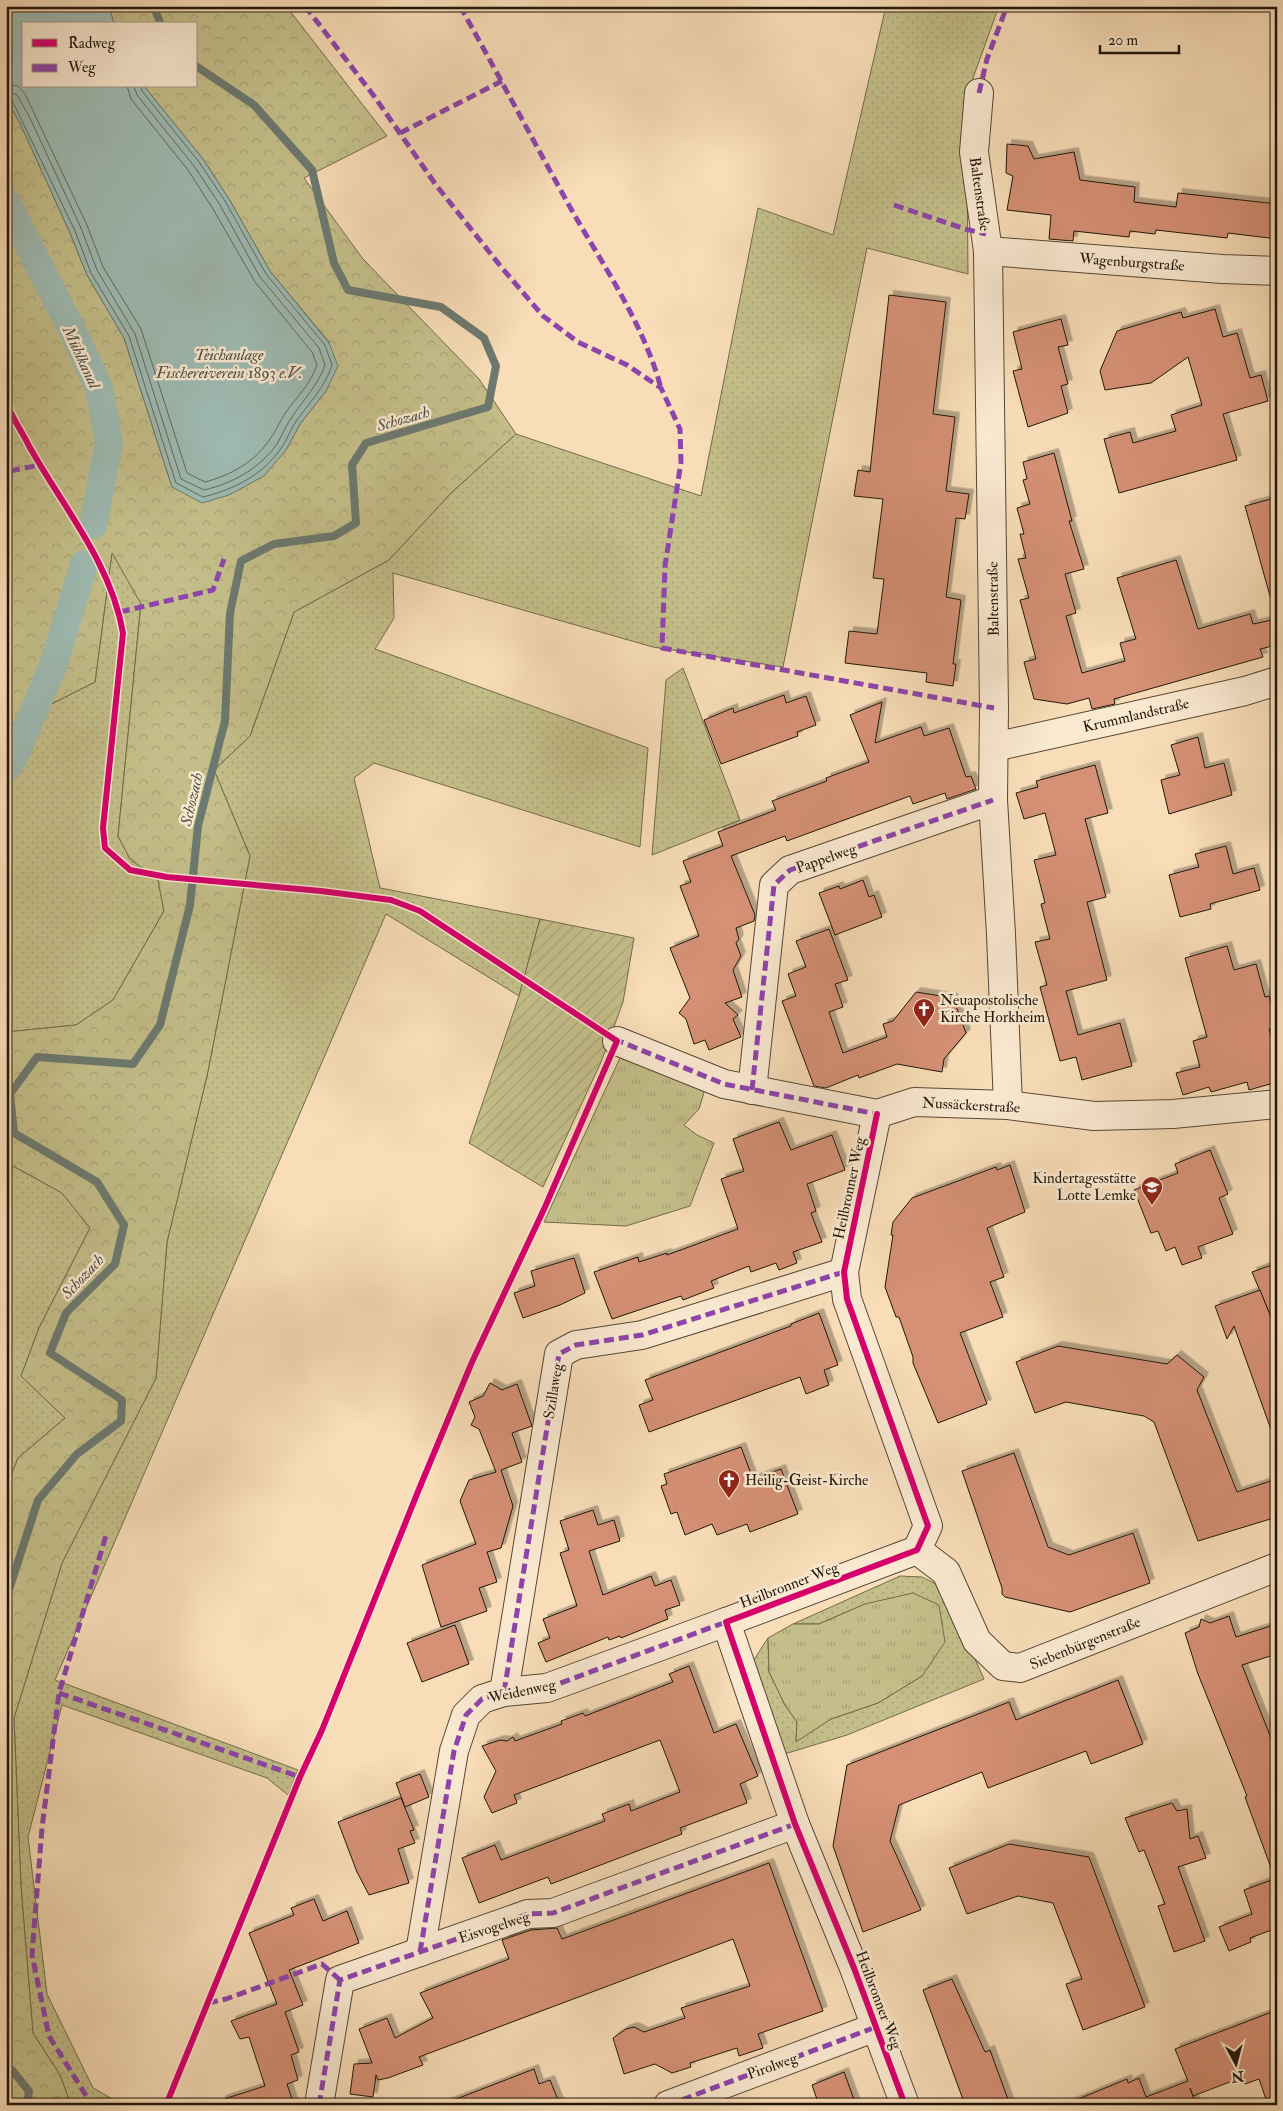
<svg xmlns="http://www.w3.org/2000/svg" width="1283" height="2111" font-family="'IM FELL Double Pica',serif">
	<style>
		.grass { fill: url(#grass-dots); stroke: #726b4a }
		.forest { fill: url(#forest-crowns); stroke: #726b4a }
		.park { fill: url(#park-tufts); stroke: #726b4a }
		.garden { fill: url(#garden-furrows); stroke: #726b4a }
		.water { fill: #9ebbb3; stroke: #6c7970 }
		.lines { fill: none; stroke-linecap: round; stroke-linejoin: round }
		.shore { stroke: #5f695f; stroke-width: 1 }
		.stream { stroke: #6c7970; stroke-width: 8 }
		.canal { stroke: #9ebbb3; stroke-width: 28 }
		.building { fill: #d59074; stroke: #20170b; filter: url(#shadow) }
		.minor-casing { stroke: #564836; stroke-width: 30 }
		.minor { stroke: #fae9d1; stroke-width: 28 }
		.quiet { stroke: #8e44ad; stroke-width: 5; stroke-dasharray: 10 5; stroke-linecap: butt }
		.cycleway-casing { stroke: #fae9d1; stroke-width: 9 }
		.cycleway { stroke: #d6006c; stroke-width: 6 }
		.labels { text-anchor: middle; stroke-width: 5; stroke-linejoin: round; paint-order: stroke }
		.street-label { font-size: 15px; fill: #20170b; stroke: #fae9d1 }
		.poi-label { font-size: 15px; fill: #20170b; stroke: #fae9d1; text-anchor: start }
		.water-label { font-size: 16px; font-style: italic; fill: #4c5046; stroke: #fae9d1 }
	</style>
	<defs>
		<pattern id="grass-dots" width="8" height="8" patternUnits="userSpaceOnUse" patternTransform="scale(1.25)"><rect width="8" height="8" fill="#c4bf8a"/><path d="M2 2h.1M6 6h.1" fill="none" stroke="#a8a376" stroke-width="1.8" stroke-linecap="round"/></pattern>
		<pattern id="forest-crowns" width="20" height="18" patternUnits="userSpaceOnUse" patternTransform="scale(1.25)"><rect width="20" height="18" fill="#c4bf8a"/><path d="M2 6a3 3 0 1 1 6 0M12 15a3 3 0 1 1 6 0" fill="none" stroke="#a8a376"/></pattern>
		<pattern id="park-tufts" width="24" height="20" patternUnits="userSpaceOnUse" patternTransform="scale(1.25)"><rect width="24" height="20" fill="#c4bf8a"/><path d="M3 7l-1-3M5 7V3M7 7l1-3M15 17l-1-3M17 17v-4M19 17l1-3" fill="none" stroke="#a8a376"/></pattern>
		<pattern id="garden-furrows" width="10" height="10" patternUnits="userSpaceOnUse" patternTransform="scale(1.25)"><rect width="10" height="10" fill="#c4bf8a"/><path d="M-1 1l2-2M0 10L10 0M9 11l2-2" fill="none" stroke="#a8a376"/></pattern>
		<filter id="shadow"><feDropShadow dx="4.5" dy="-4.5" stdDeviation="0" flood-color="#0004"/></filter>
	</defs>
	<rect width="100%" height="100%" fill="#f8ddb8"/>
	<filter id="stains"><feTurbulence type="fractalNoise" baseFrequency=".004" numOctaves="4"/><feColorMatrix values="0 0 0 0 .2 0 0 0 0 .09 0 0 0 0 .02 0 0 0 .5 -.17"/></filter>
	<radialGradient id="worn" r=".72"><stop offset=".6" stop-color="#630" stop-opacity="0"/><stop offset="1" stop-color="#630" stop-opacity=".3"/></radialGradient>
	<g class="grass">
		<path d="M886 6H999L973 78 967 163 968 274 867 248 783 667 653 647 393 573 394 618 375 649 648 748 640 847 374 763 354 778 380 888 540 919 519 996 386 914 55 1680 298 1770 288 1795 267 1778 62 1705 28 1837 47 1994 93 2088 123 2105H71L60 2075 33 2033 21 1887 14 1718 62 1563 156 1378 167 1242 207 1076 250 856 214 770 250 736 294 612 389 560 451 493 516 434 701 496 758 208 833 235Z"/>
		<path d="M112 552 141 603 118 836 130 859 158 880 164 911 113 1000 76 1025 6 1032V727L95 682Z"/>
		<path d="M683 668 740 820 652 855 666 680Z"/>
		<path d="M6 1162 62 1193 90 1228 39 1328 21 1376 65 1418 18 1458 6 1488Z"/>
		<path d="M900 1576 922 1577 942 1587 984 1679 847 1735 781 1755 748 1669 768 1638 769 1672 785 1705 797 1722 796 1741 831 1719 878 1703 922 1676 865 1604 819 1624H793Z"/>
	</g>
	<path class="forest" d="M109 6H286L387 136 304 178 363 259 479 379 516 434 451 493 389 560 294 612 250 736 214 770 250 856 207 1076 167 1242 156 1378 62 1563 14 1718 21 1887 33 2033 60 2075 71 2105H6V1488L18 1458 65 1418 21 1376 39 1328 90 1228 62 1193 6 1162V1032L76 1025 113 1000 164 911 158 880 130 859 118 836 141 604 112 553 95 682 6 727V272L8 269 6 265V99L20 123 70 233 87 275 124 338 172 487 286 450 300 424 326 391 329 342 270 271 229 199 203 159 144 86H196V24H114Z"/>
	<g class="park">
		<path d="M620 1058 705 1089 699 1109 684 1125 697 1135 714 1143 690 1206 626 1226 544 1222Z"/>
		<path d="M913 1593 939 1605 945 1642 922 1676 878 1703 831 1719 796 1742 797 1722 785 1705 769 1672 768 1638 793 1624H819L865 1604Z"/>
	</g>
	<path class="garden" d="M540 919 634 938 623 1002 601 1062 543 1187 469 1143 519 996Z"/>
	<path class="water" d="M6 6H109L114 24H24V86H144L203 159 229 199 270 271 329 343 338 366 326 391 300 424 286 450 264 476 229 495 202 503 172 487 124 338 87 275 70 233 20 123 6 99Z"/>
	<g class="lines">
		<g class="shore">
			<path d="M6 84 18 86 25 94 87 225 103 267 141 329 187 473 205 482C231 475 255 462 270 439 276 431 280 421 286 412 297 397 311 383 317 365L312 352 255 282 213 209 188 170 131 99 127 86"/>
			<path d="M6 91 17 95 30 118 81 228 97 270 135 334 181 479 204 490C233 483 259 469 277 444 282 435 286 425 292 417 304 399 318 385 325 365L319 348 260 277 220 205 194 166 137 95 134 86"/>
			<path d="M6 97 12 100 75 231 91 273 129 336 176 483 203 497C235 489 263 475 282 447 288 438 291 428 297 420 310 402 325 387 332 365L325 345 266 274 225 201 199 162 142 91 141 86"/>
		</g>
		<g class="stream">
			<path d="M153 6 161 24"/>
			<path d="M6 1599 38 1500 77 1454 121 1421 122 1400 50 1353 66 1313 115 1264 124 1225 97 1182 14 1133 10 1094 37 1057 133 1064 160 1025 190 905 198 826 225 721 230 613 241 561 274 544 334 536 356 523 352 465 366 443 488 407 496 366 484 338 441 307 348 290 334 263 312 170 254 105 196 66"/>
			<path d="M6 2067 12 2070 29 2091 27 2105"/>
		</g>
		<g class="canal">
			<path d="M6 201 74 334 99 388 109 443 93 525"/>
			<path d="M6 769 14 758 53 666 84 564"/>
		</g>
	</g>
	<g class="building">
		<path d="M1007 144 1028 146 1034 159 1074 152 1080 180 1135 187 1134 202 1176 207 1178 193 1277 204V239L1228 233 1227 238 1156 230 1155 234 1130 231 1129 237 1074 231 1073 241 1049 239 1051 215 1007 210 1013 176 1006 173Z"/>
		<path d="M889 295 946 302 933 414 955 417 946 491 969 494 965 519 956 518 946 597 961 600 953 664H956L953 686 926 682 927 673 845 663 849 631 877 634 884 579 873 578 883 499 854 496 858 470 870 472Z"/>
		<path d="M1215 309 1223 337 1237 333 1250 378 1261 375 1268 401 1223 414 1237 460 1119 493 1104 439 1130 432 1133 443 1176 431 1171 415 1202 405 1188 357 1151 383 1105 390 1100 371 1117 331 1181 312 1183 318Z"/>
		<path d="M1061 319 1068 345 1058 347 1068 384 1061 386 1068 413 1028 427 1013 371 1022 369 1013 332Z"/>
		<path d="M1054 453 1072 521H1069L1084 569 1065 574 1076 613 1066 616 1082 673 1125 661 1120 643 1136 639 1117 578 1176 560 1198 629 1250 614 1253 624 1277 619V645L1260 649 1263 657 1114 699 1115 704 1092 709 1089 698 1067 704 1034 699 1024 662 1036 659 1020 600 1029 598 1018 559 1026 558 1020 534H1024L1017 508 1030 504 1023 480 1027 479 1023 462Z"/>
		<path d="M1271 499 1277 520V595L1270 596 1245 506Z"/>
		<path d="M784 695 786 703 806 696 816 725 797 732 798 736 721 764 704 720 733 708 734 713Z"/>
		<path d="M882 702 875 743 921 727 924 736 949 728 966 777 971 776 976 789 947 799 945 793 913 804 910 796 787 841 785 836 731 856 755 915 754 921 736 928 739 939 736 943 741 956 733 970 742 997 725 1003 738 1015 733 1019 741 1037 709 1050 705 1040 694 1044 686 1019 679 1013 690 998 670 948 699 936 680 886 691 882 683 861 723 846 718 832 776 810 772 801 827 781 826 778 869 762 850 715Z"/>
		<path d="M1198 737 1205 768 1224 763 1232 795 1169 814 1161 780 1180 775 1171 745Z"/>
		<path d="M1095 765 1108 813 1085 819 1106 897 1087 902 1107 980 1066 991 1078 1035 1120 1023 1132 1066 1082 1080 1076 1057 1060 1061 1040 987 1047 985 1035 942 1050 939 1041 904 1045 903 1034 860 1056 855 1045 813 1024 819 1016 793 1038 787 1036 781Z"/>
		<path d="M1226 846 1233 874 1254 868 1260 890 1210 904 1211 909 1180 917 1169 875 1199 867 1195 854Z"/>
		<path d="M863 880 869 897 874 895 882 917 835 935 819 893 839 886 840 889Z"/>
		<path d="M829 929 848 980 835 984 843 1007 829 1012 843 1053 887 1037 883 1024 893 1021 916 992 953 998 966 1033 944 1059 942 1072 897 1064 859 1078 858 1075 826 1088 814 1086 782 1001 796 996 788 974 806 967 796 941Z"/>
		<path d="M1227 946 1234 970 1256 964 1265 997 1269 996 1277 1022V1027L1269 1029 1277 1056V1082L1249 1090 1247 1082 1211 1092 1209 1087 1183 1095 1176 1073 1200 1067 1193 1041 1207 1037 1185 958Z"/>
		<path d="M779 1122 791 1150 832 1135 845 1170 807 1184 816 1211 811 1213 822 1242 793 1252 797 1263 779 1270 776 1263 751 1272 749 1266 711 1281 714 1288 696 1295 683 1300 681 1296 612 1319 594 1272 638 1257 639 1262 667 1253V1255L738 1229 721 1179 744 1171 733 1139Z"/>
		<path d="M1210 1150 1228 1194 1219 1198 1233 1234 1198 1247 1202 1258 1182 1265 1175 1247 1166 1251 1158 1231 1151 1233 1134 1190 1178 1173 1175 1164Z"/>
		<path d="M1010 1165 1025 1212 987 1228 1004 1277 990 1282 1003 1317 960 1333 987 1404 938 1423 913 1363V1357L899 1317H896L885 1287 893 1235H891L893 1222 912 1198 996 1167 997 1170Z"/>
		<path d="M574 1258 585 1293 560 1305 523 1318 514 1293 535 1286 531 1271Z"/>
		<path d="M1277 1263V1329H1276L1252 1272Z"/>
		<path d="M1260 1290 1277 1332V1437L1274 1438 1234 1326 1227 1339 1215 1306Z"/>
		<path d="M819 1313 838 1365 824 1370 829 1385 806 1394 800 1377 649 1432 639 1405 653 1400 645 1380 791 1326V1324Z"/>
		<path d="M1058 1346 1167 1364 1177 1355 1204 1377 1197 1390 1237 1492 1277 1479V1517L1198 1541 1154 1422 1144 1416 1066 1402 1035 1413 1016 1362Z"/>
		<path d="M490 1383 502 1390 517 1384 532 1426 512 1433 522 1462 501 1470 513 1506 501 1548 487 1552 497 1582 479 1588 487 1611 441 1627 422 1565 476 1544 460 1501 469 1480 496 1472 479 1429 471 1425 475 1417 469 1402 483 1396Z"/>
		<path d="M741 1447 753 1479 781 1469 798 1514 750 1532 747 1524 717 1535 712 1524 685 1535 677 1512 671 1514 661 1486 667 1484 664 1474Z"/>
		<path d="M1014 1453 1048 1547 1069 1555 1133 1533 1150 1583 1070 1612 1005 1597 1002 1594V1588L962 1471Z"/>
		<path d="M593 1510 598 1525 614 1520 620 1541 589 1551 603 1595 651 1576 655 1586 671 1580 680 1605 665 1610 668 1619 621 1638 620 1636 609 1640 608 1637 546 1662 538 1643 550 1638 543 1619 577 1606 560 1553 569 1550 560 1521Z"/>
		<path d="M1229 1616 1236 1637 1277 1624V1654L1242 1665 1277 1753V1876H1274L1245 1797 1247 1796 1198 1674 1185 1633 1199 1627 1201 1619 1210 1623Z"/>
		<path d="M455 1625 469 1664 422 1682 407 1643Z"/>
		<path d="M689 1666 714 1733 736 1724 758 1776 740 1784 747 1803 680 1828 682 1834 551 1884 548 1877 479 1903 462 1858 495 1845 501 1860 605 1821 602 1814 629 1804 631 1811 680 1792 660 1740 514 1795 517 1803 492 1813 484 1797 496 1771 482 1746 500 1740 507 1741 513 1737 515 1741 562 1724 561 1721 583 1713 585 1716 673 1682 669 1674Z"/>
		<path d="M1118 1680 1143 1744 1091 1764 1086 1751 988 1788 982 1772 899 1805 890 1841 921 1910 863 1932 833 1846 847 1765 1009 1702 1016 1720Z"/>
		<path d="M420 1774 429 1797 405 1807 396 1783Z"/>
		<path d="M401 1798 414 1830 410 1831 415 1843 398 1849 409 1883 369 1895 357 1872 338 1822Z"/>
		<path d="M1172 1803 1177 1811 1187 1809 1190 1839 1198 1836 1206 1858 1178 1867 1205 1941 1174 1952 1158 1906 1165 1904 1144 1850 1139 1852 1125 1818Z"/>
		<path d="M1009 1844 1089 1857 1145 2007 1083 2030 1066 1984 1082 1979 1053 1903 1018 1896 967 1914 949 1868Z"/>
		<path d="M769 1863 823 2011 758 2034 763 2048 739 2056 737 2048 690 2063 691 2067 672 2073 655 2064 624 2074 613 2038 626 2029 634 2027 644 2032 685 2018 681 2008 750 1986 733 1939 419 2057 423 2065 388 2078 378 2080 376 2075 373 2097 350 2094 354 2064 372 2063 359 2029 387 2018 395 2038 433 2018 420 1993 509 1959 502 1940 531 1930 557 1928 562 1939Z"/>
		<path d="M1277 1878V1928L1250 1938 1251 1942 1229 1951 1219 1927 1252 1914 1244 1890Z"/>
		<path d="M314 1899 323 1921 347 1911 359 1943 289 1970 303 2005 285 2012 299 2052 291 2055 298 2080 287 2084 294 2105H222L221 2100 265 2086 249 2037 240 2039 231 2021 277 2004 249 1933 294 1915 291 1908Z"/>
		<path d="M952 1979 985 2052 990 2050 1010 2105H965L923 1990Z"/>
		<path d="M1277 2010V2105H1268L1259 2079 1245 2084 1243 2077 1193 2096 1190 2088 1196 2105H1064L1127 2079 1128 2083 1139 2078 1146 2097 1188 2081 1175 2049Z"/>
		<path d="M534 2069 539 2084 550 2080 560 2105H447L446 2103Z"/>
		<path d="M844 2072 856 2105H819L812 2085Z"/>
	</g>
	<g class="lines">
		<g class="minor-casing">
			<g id="minor">
				<path d="M979 93 974 152 988 251 994 708 993 800 1001 934 1008 1105"/>
				<path d="M988 251 1222 269 1277 271"/>
				<path d="M994 747 1245 691 1277 681"/>
				<path d="M617 1041 724 1084 877 1114 914 1102 1008 1105 1094 1116 1173 1114 1277 1104"/>
				<path d="M752 1090 774 885 790 870 993 800"/>
				<path d="M877 1114 844 1272 847 1299 928 1526 917 1550 726 1622 795 1824 854 1968 905 2105"/>
				<path d="M917 1550 946 1572 977 1641 1003 1666 1020 1668 1277 1567"/>
				<path d="M504 1692 559 1354 576 1345 642 1335 844 1272"/>
				<path d="M420 1952 454 1751 466 1715 482 1699 504 1692 547 1688 726 1622"/>
				<path d="M319 2105 340 1980 528 1914 553 1913 795 1824"/>
				<path d="M668 2105 876 2027"/>
			</g>
		</g>
		<use href="#minor" class="minor"/>
		<g class="quiet">
			<path d="M305 6 374 96 436 185 502 268 543 316 578 342 627 365 661 388 680 429 681 462 665 566 662 648 994 708"/>
			<path d="M460 6C499 76 536 146 575 216 607 271 644 326 661 388"/>
			<path d="M979 93 987 59 1007 6"/>
			<path d="M400 133 502 81"/>
			<path d="M894 205 965 229 986 234"/>
			<path d="M10 471 40 465"/>
			<path d="M6 602 10 471 8 412"/>
			<path d="M120 612 213 590 224 559"/>
			<path d="M614 1039 724 1084 877 1114V1117"/>
			<path d="M752 1090 774 885 790 870 993 800"/>
			<path d="M504 1692 559 1354 576 1345 642 1335 844 1272"/>
			<path d="M59 1693 300 1777"/>
			<path d="M420 1952 454 1751 466 1715 482 1699 504 1692 547 1688 726 1622"/>
			<path d="M208 2003 226 1999 322 1964 340 1980"/>
			<path d="M97 2105 90 2102 49 2036 32 1955 42 1828 59 1693 107 1532"/>
			<path d="M319 2105 340 1980 528 1914 553 1913 795 1824 794 1821"/>
			<path d="M668 2105 876 2027"/>
		</g>
		<g class="cycleway-casing">
			<g id="cycleway">
				<path d="M6 401C11 417 22 431 29 446 63 507 111 563 123 633L103 828 105 848 130 870 167 877 321 891 391 900 420 911 617 1041 545 1207 472 1362 419 1489 322 1730 300 1777 166 2105"/>
				<path d="M877 1114 844 1272 847 1299 928 1526 917 1550 726 1622 795 1824 854 1968 905 2105"/>
			</g>
		</g>
		<use href="#cycleway" class="cycleway"/>
	</g>
	<defs>
		<g id="church-pin" transform="scale(1.125)"><path d="M0 17L-7.5 6A9.5 9.5 0 1 1 7.5 6Z" fill="#8f2418" stroke="#fae9d1"/><path d="M-1.2-6h2.4v3.5h3.3v2.4h-3.3V6h-2.4V-.1h-3.3v-2.4h3.3Z" fill="#fff"/></g>
		<g id="school-pin" transform="scale(1.125)"><path d="M0 17L-7.5 6A9.5 9.5 0 1 1 7.5 6Z" fill="#8f2418" stroke="#fae9d1"/><path d="M0-5L7-2L0 1L-7-2ZM-4 1L0 2.5L4 1V4Q0 6-4 4Z" fill="#fff"/></g>
	</defs>
	<g fill-rule="evenodd">
		<use href="#church-pin" x="924" y="1009"/>
		<use href="#school-pin" x="1152" y="1187"/>
		<use href="#church-pin" x="729" y="1480"/>
	</g>
	<g class="labels">
		<g class="street-label">
			<text transform="translate(980 194) rotate(82)" y="5">Baltenstraße</text>
			<text transform="translate(1132 262) rotate(4)" y="5">Wagenburgstraße</text>
			<text transform="translate(993 599) rotate(-91)" y="5">Baltenstraße</text>
			<text transform="translate(1136 715) rotate(-13)" y="5">Krummlandstraße</text>
			<text transform="translate(826 858) rotate(-19)" y="5">Pappelweg</text>
			<text transform="translate(971 1105) rotate(3)" y="5">Nussäckerstraße</text>
			<text transform="translate(849 1188) rotate(-78)" y="5">Heilbronner Weg</text>
			<text transform="translate(553 1391) rotate(-81)" y="5">Szillaweg</text>
			<text transform="translate(789 1585) rotate(-21)" y="5">Heilbronner Weg</text>
			<text transform="translate(1085 1643) rotate(-22)" y="5">Siebenbürgenstraße</text>
			<text transform="translate(522 1691) rotate(-12)" y="5">Weidenweg</text>
			<text transform="translate(494 1927) rotate(-18)" y="5">Eisvogelweg</text>
			<text transform="translate(879 2000) rotate(69)" y="5">Heilbronner Weg</text>
			<text transform="translate(772 2066) rotate(-20)" y="5">Pirolweg</text>
		</g>
		<g class="poi-label">
			<text x="940" y="1005">Neuapostolische<tspan x="940" dy="17">Kirche Horkheim</tspan></text>
			<text x="1136" y="1183" text-anchor="end">Kindertagesstätte<tspan x="1136" dy="17">Lotte Lemke</tspan></text>
			<text x="745" y="1485">Heilig-Geist-Kirche</text>
		</g>
		<g class="water-label">
			<text x="229" y="360">Teichanlage<tspan x="229" dy="18">Fischereiverein 1893 e.V.</tspan></text>
			<text transform="translate(82 357) rotate(65)" y="6">Mühlkanal</text>
			<text transform="translate(403 418) rotate(-16)" y="6">Schozach</text>
			<text transform="translate(191 799) rotate(-77)" y="6">Schozach</text>
			<text transform="translate(82 1276) rotate(-47)" y="6">Schozach</text>
		</g>
	</g>
	<rect width="1283" height="2111" fill="none" stroke="#f8ddb8" stroke-width="25"/>
	<rect x="8" y="8" width="1268" height="2096" fill="none" stroke="#20170b" stroke-width="2.5"/>
	<rect x="12" y="12" width="1258" height="2086" fill="none" stroke="#20170b"/>
	<rect x="22" y="22" width="175" height="65" fill="#fae9d1" stroke="#a39582"/>
	<rect x="32" y="39" width="25" height="8" fill="#d6006c" stroke="#a39582"/>
	<text x="68" y="48" font-size="15" fill="#20170b">Radweg</text>
	<rect x="32" y="64" width="25" height="8" fill="#8e44ad" stroke="#a39582"/>
	<text x="68" y="72" font-size="15" fill="#20170b">Weg</text>
	<g transform="translate(1236 2064) rotate(173)" stroke="#fae9d1" stroke-width="4" paint-order="stroke">
	<path d="M0-4L9 19L0 12L-9 19Z" fill="#20170b"/>
	<text y="-8" font-size="14" font-weight="bold" text-anchor="middle" fill="#20170b">N</text>
	</g>
	<path d="M1100 45v8h79v-8" fill="none" stroke="#20170b" stroke-width="2.5"/>
	<text x="1108" y="45" font-size="15" fill="#20170b" stroke="#fae9d1" stroke-width="4" paint-order="stroke">20 m</text>
	<rect width="100%" height="100%" filter="url(#stains)"/>
	<rect width="100%" height="100%" fill="url(#worn)"/>
</svg>
